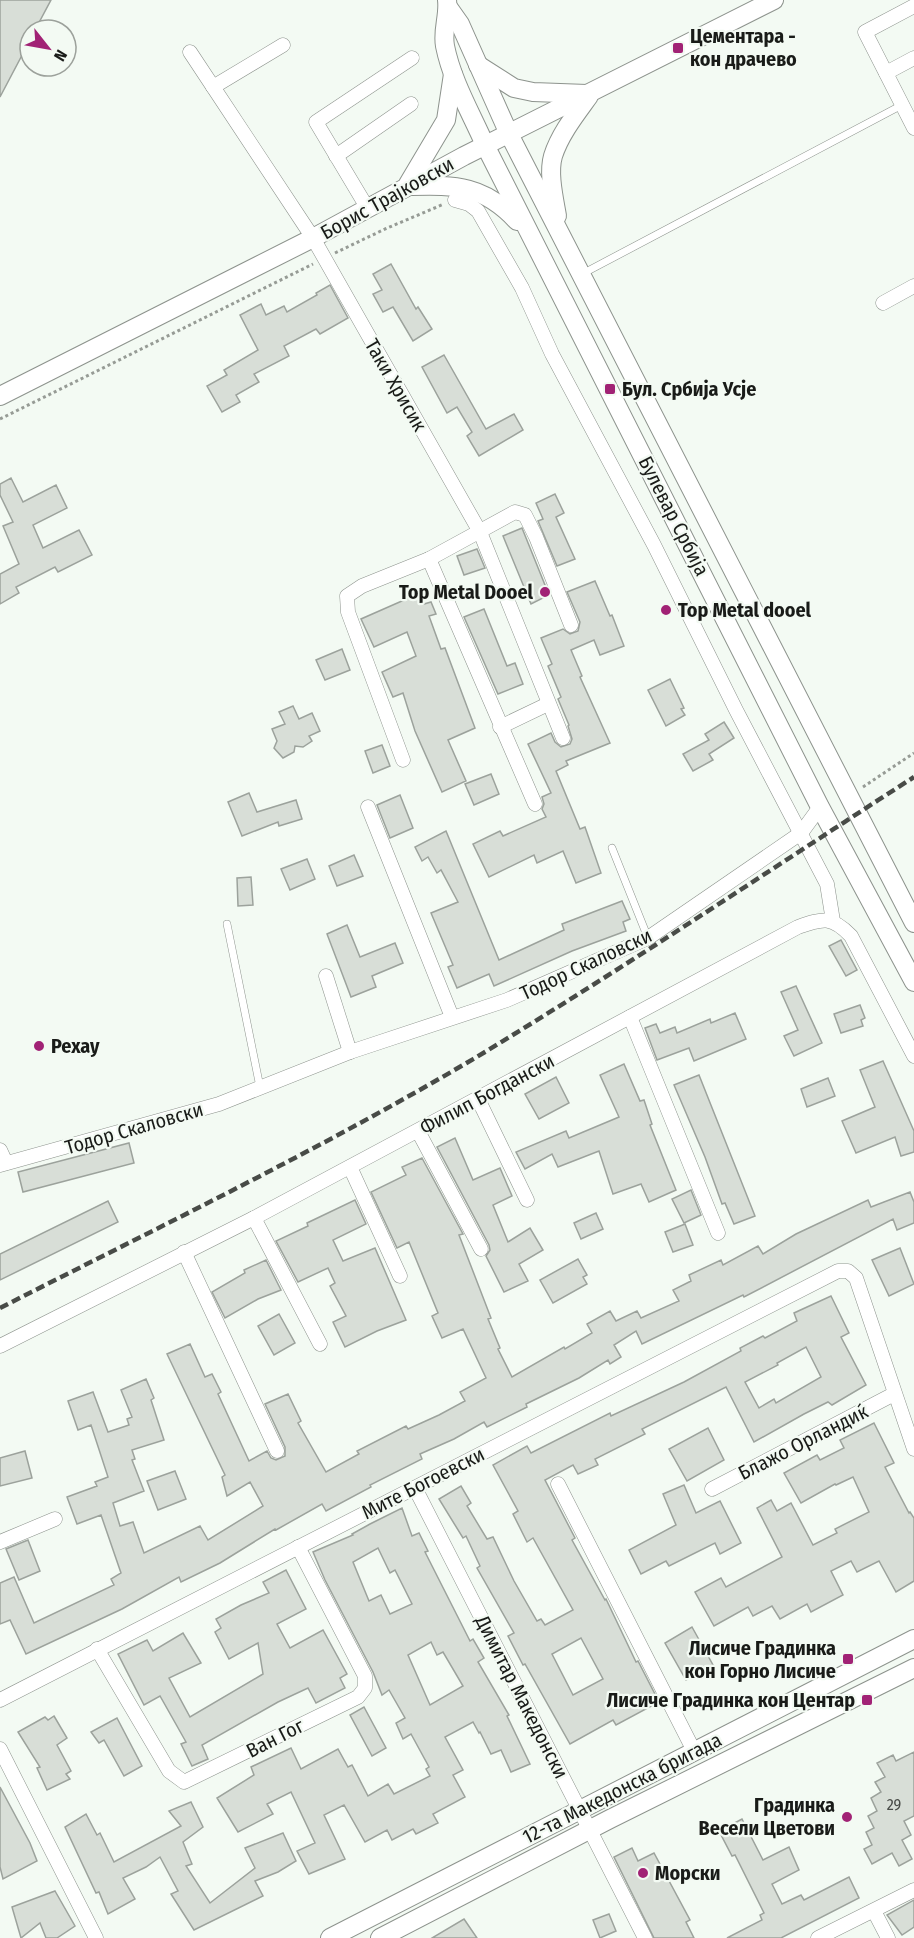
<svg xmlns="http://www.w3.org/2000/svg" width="914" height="1938" font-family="'Fira Sans Condensed',sans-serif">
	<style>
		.building { fill: #d8ded7; stroke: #9ca29c; stroke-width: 1.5; fill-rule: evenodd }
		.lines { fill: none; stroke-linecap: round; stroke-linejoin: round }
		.lane-casing { stroke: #8d938d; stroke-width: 8 }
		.street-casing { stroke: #8d938d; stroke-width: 15 }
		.secondary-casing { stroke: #8d938d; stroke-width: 20 }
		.path { stroke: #969b95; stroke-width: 3; stroke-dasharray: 3 3; stroke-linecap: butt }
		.lane { stroke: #fff; stroke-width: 7 }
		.street { stroke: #fff; stroke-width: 14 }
		.secondary { stroke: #fff; stroke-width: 18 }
		.rail { stroke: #484b47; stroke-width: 4.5; stroke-dasharray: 9 4.5; stroke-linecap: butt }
		.poi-dot { fill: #a12275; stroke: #f3faf3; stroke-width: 2 }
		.labels { text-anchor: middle; stroke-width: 4.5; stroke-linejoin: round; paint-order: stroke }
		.number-label { font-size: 16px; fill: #494c48 }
		.poi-label { font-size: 20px; font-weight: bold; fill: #191b18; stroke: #f3faf3; text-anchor: start }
		.street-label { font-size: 20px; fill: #191b18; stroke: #f3faf3 }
	</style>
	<rect width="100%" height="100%" fill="#f3faf3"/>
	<g class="building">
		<path d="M0 0H51L35 30H30V40L0 97Z"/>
		<path d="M391 264 416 309 418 307 432 329 413 341 393 307 383 312 373 294 382 290 373 274Z"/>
		<path d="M330 285 348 318 320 334 316 329 284 346 289 356 254 374 259 382 236 395 240 402 222 412 207 386 227 375 224 370 258 350 240 315 261 304 266 315 284 306 287 312 317 295 316 293Z"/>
		<path d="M444 355 486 429 514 414 523 430 479 456 467 436 472 432 457 407 447 413 422 367Z"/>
		<path d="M11 478 23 502 56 485 67 508 33 525 43 548 79 530 92 555 58 572 55 567 16 587 19 593 0 604V574L19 564 3 526 13 522 0 495V484Z"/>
		<path d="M555 494 564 513 556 517 575 559 557 566 538 521 543 519 536 503Z"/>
		<path d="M522 528 549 595 531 604 503 536Z"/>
		<path d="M477 549 485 568 464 575 457 556Z"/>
		<path d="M595 581 610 616 612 615 624 646 600 655 594 640 571 650 582 676 580 677 610 743 566 761 568 765 556 771 580 829 585 827 601 873 576 883 563 851 537 863 534 855 489 877 473 844 500 831 503 836 546 817 542 809 544 804 542 797 551 793 528 744 551 733 555 742 561 747 570 744 572 739 568 726 569 725 558 699 561 697 548 666 552 664 541 638 563 629 570 634 578 631 580 622 567 592Z"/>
		<path d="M420 593 424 604 431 602 436 614 429 616 441 649 445 648 475 728 448 740 466 781 442 792 415 731 403 693 393 697 382 672 416 656 407 632 374 647 361 619Z"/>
		<path d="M484 609 507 666 515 663 523 684 498 694 464 617Z"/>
		<path d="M342 649 350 670 325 680 316 660Z"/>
		<path d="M670 679 684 708 681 709 685 715 666 726 648 690Z"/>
		<path d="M293 706 299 719 312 713 320 731 309 736 312 741 303 747 295 746 294 752 283 758 274 748 277 741 272 729 285 724 279 712Z"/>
		<path d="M724 722 734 738 709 754 713 760 693 771 683 754 709 740 705 734Z"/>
		<path d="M382 745 390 766 373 773 365 751Z"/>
		<path d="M491 774 499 794 474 805 465 784Z"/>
		<path d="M249 793 257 812 296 800 302 819 279 826 278 822 242 836 228 802Z"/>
		<path d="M400 795 413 828 390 838 377 805Z"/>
		<path d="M446 831 499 960 564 930 562 924 622 901 630 919 623 922 626 931 572 951 494 986 489 974 457 988 448 967 453 965 431 913 458 902 441 870 437 873 428 857 422 861 415 847Z"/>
		<path d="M354 855 363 876 337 886 329 866Z"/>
		<path d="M307 859 315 879 290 890 281 869Z"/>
		<path d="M251 877 253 905 238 906 237 878Z"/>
		<path d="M347 925 360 957 395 943 403 963 372 976 376 987 351 997 327 934Z"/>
		<path d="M841 940 857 970 846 976 829 946Z"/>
		<path d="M796 986 822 1043 794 1056 784 1036 798 1030 781 992Z"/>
		<path d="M860 1005 865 1018 861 1020 863 1026 841 1033 834 1014Z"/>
		<path d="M735 1013 746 1039 694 1061 689 1048 657 1060 645 1028 656 1024 660 1033 675 1027 677 1033 710 1019 711 1023Z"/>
		<path d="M883 1061 914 1131V1152L901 1156 895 1137 856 1153 842 1121 875 1107 860 1070Z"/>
		<path d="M624 1064 640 1101 644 1100 652 1124 650 1125 676 1190 649 1202 641 1184 613 1194 599 1151 558 1167 552 1154 525 1169 516 1152 566 1131 569 1138 619 1117 600 1075Z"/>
		<path d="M699 1075 755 1216 734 1224 725 1203 722 1204 705 1157 674 1085Z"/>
		<path d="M556 1077 569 1103 539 1119 525 1094Z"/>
		<path d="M828 1078 835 1096 807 1107 801 1089Z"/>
		<path d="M455 1138 473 1180 500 1168 512 1196 493 1205 508 1242 530 1228 543 1250 519 1264 528 1281 504 1292 486 1256 490 1250 489 1245 437 1147Z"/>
		<path d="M129 1143 134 1163 23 1192 18 1172Z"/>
		<path d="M422 1158 463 1234 459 1235 491 1318 488 1319 500 1348 498 1349 512 1377 564 1347 565 1349 592 1333 587 1324 610 1311 616 1321 637 1311 641 1318 679 1301 673 1290 691 1281 689 1275 721 1260 723 1265 758 1246 763 1254 796 1234 868 1200 871 1207 910 1192 914 1202V1223L897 1230 893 1219 744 1297 743 1295 642 1344 636 1331 614 1345 621 1357 610 1364 608 1360 579 1378 526 1404 527 1407 487 1427 484 1422 454 1439 420 1454 422 1459 370 1485 371 1487 326 1511 322 1504 276 1530 275 1529 220 1563 181 1582 179 1577 122 1609 26 1654 10 1620 0 1624V1583L14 1577 34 1623 114 1585 111 1579 121 1573 101 1515 77 1524 67 1497 97 1486 95 1482 108 1477 91 1425 78 1430 68 1401 93 1392 108 1432 129 1425 127 1419 132 1417 121 1390 146 1379 154 1398 151 1400 164 1440 132 1450 135 1459 132 1460 144 1491 113 1503 120 1526 133 1522 144 1553 200 1526 208 1540 263 1506 250 1482 227 1496 222 1477 225 1475 167 1354 190 1344 205 1377 212 1374 221 1392 218 1394 249 1461 267 1451 271 1458 276 1460 285 1456V1447L265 1404 288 1394 301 1421 298 1423 326 1472 359 1454 357 1451 406 1426 408 1429 439 1415 465 1401 460 1392 486 1378 463 1329 442 1338 432 1316 438 1313 409 1242 397 1248 371 1192 406 1175 402 1167Z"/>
		<path d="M691 1190 701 1215 684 1223 672 1199Z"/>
		<path d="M355 1200 366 1224 333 1240 343 1261 375 1248 406 1320 377 1331 345 1347 333 1322 346 1316 330 1286 335 1283 328 1268 298 1282 276 1241 308 1226 307 1223Z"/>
		<path d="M108 1201 118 1222 0 1280V1254Z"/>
		<path d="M596 1213 603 1229 581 1239 574 1223Z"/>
		<path d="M685 1224 693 1245 673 1252 665 1232Z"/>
		<path d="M900 1248 914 1284 889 1296 872 1260Z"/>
		<path d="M578 1259 587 1275 583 1277 587 1284 553 1303 540 1280Z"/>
		<path d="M266 1260 281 1290 258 1299 225 1318 212 1292 245 1273 244 1270Z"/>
		<path d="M831 1296 849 1333 841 1337 866 1385 832 1405 828 1402 804 1414 754 1442 726 1387 642 1429 645 1434 595 1459 598 1465 578 1474 573 1465 545 1480 575 1538 572 1540 605 1600 606 1599 636 1662 638 1661 659 1702 616 1725 613 1720 570 1744 525 1664 523 1665 508 1636 514 1633 477 1568 480 1566 466 1536 463 1538 439 1499 461 1486 471 1503 467 1506 487 1539 493 1537 514 1581 537 1621 541 1619 545 1625 573 1610 533 1538 527 1542 513 1514 518 1511 493 1465 527 1446 531 1453 610 1413 611 1416 684 1382 741 1351 740 1348 763 1336 765 1338 797 1321 794 1313ZM806 1347 821 1377 776 1403 774 1399 759 1408 745 1382 778 1365 777 1363ZM581 1638 603 1679 573 1695 552 1654Z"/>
		<path d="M279 1314 295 1343 274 1355 258 1326Z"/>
		<path d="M874 1423 894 1463 885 1467 909 1513 910 1512 914 1518V1581L896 1592 879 1561 857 1572 851 1561 831 1571 843 1595 811 1612 807 1604 780 1619 772 1606 753 1616 748 1607 714 1626 695 1592 721 1578 726 1587 782 1557 757 1508 771 1500 777 1511 791 1503 813 1545 837 1533 835 1529 869 1512 853 1477 836 1485 835 1484 801 1503 784 1473 817 1455 820 1460 844 1448 840 1440Z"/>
		<path d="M708 1428 724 1460 687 1481 669 1449Z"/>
		<path d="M25 1451 32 1478 0 1486V1458Z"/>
		<path d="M175 1471 186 1499 158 1510 147 1481Z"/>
		<path d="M684 1485 696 1513 720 1501 741 1543 720 1554 715 1543 669 1566 666 1561 641 1574 629 1550 676 1525 663 1494Z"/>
		<path d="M402 1508 412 1536 419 1533 428 1551 425 1552 470 1641 473 1639 484 1658 478 1662 509 1715 507 1716 530 1764 511 1772 501 1750 491 1754 480 1732 479 1733 473 1722 445 1737 463 1770 453 1775 465 1797 433 1814 438 1823 416 1834 413 1829 392 1840 387 1830 365 1842 344 1805 324 1815 345 1859 309 1874 297 1851 315 1843 291 1792 267 1804 273 1814 238 1832 217 1798 254 1775 251 1767 291 1748 301 1769 338 1749 348 1767 352 1765 368 1796 388 1784 394 1794 430 1776 426 1769 429 1767 411 1734 403 1739 396 1723 405 1718 389 1690 382 1695 373 1672 325 1580 313 1552 353 1535 352 1534 370 1524ZM378 1548 390 1573 395 1570 412 1604 390 1614 381 1595 369 1601 353 1562ZM431 1642 437 1655 443 1652 463 1686 430 1705 408 1655Z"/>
		<path d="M28 1540 40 1571 19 1580 6 1549Z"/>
		<path d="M286 1570 306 1609 277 1624 290 1648 323 1630 347 1674 340 1678 345 1688 316 1703 308 1688 278 1702 202 1745 208 1759 192 1766 181 1744 186 1742 160 1696 144 1705 118 1654 147 1640 153 1651 183 1633 201 1663 169 1678 190 1717 263 1674 258 1643 229 1659 215 1632 221 1628 216 1619 241 1605 269 1593 263 1582Z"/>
		<path d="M692 1627 713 1665 686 1680 665 1643Z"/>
		<path d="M364 1707 386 1748 372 1756 350 1715Z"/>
		<path d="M54 1716 67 1738 57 1745 71 1771 66 1774 70 1779 47 1790 37 1768 40 1767 18 1732 45 1717 48 1720Z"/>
		<path d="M117 1718 142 1766 124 1776 104 1740 99 1743 91 1732Z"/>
		<path d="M914 1752V1816L904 1821 911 1835 902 1840 912 1859 899 1866 892 1853 872 1864 864 1849 872 1845 866 1832 874 1828 868 1816 877 1811 871 1798 881 1792 875 1782 885 1777 877 1763 893 1755 896 1761Z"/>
		<path d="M0 1787 30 1843 37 1861 3 1879 0 1867Z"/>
		<path d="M191 1802 203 1827 183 1842 192 1864 186 1866 210 1903 255 1868 245 1848 283 1833 296 1861 278 1872 255 1881 263 1896 194 1930 171 1894 178 1891 160 1857 146 1867 123 1878 135 1899 108 1914 99 1892 96 1893 65 1827 86 1814 97 1835 100 1833 114 1862 181 1826 169 1811Z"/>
		<path d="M742 1819 763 1860 789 1847 799 1870 772 1884 782 1904 801 1895 804 1900 849 1877 859 1898 781 1938H727L762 1920 760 1915 764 1913 735 1855 732 1856 719 1831Z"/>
		<path d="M632 1848 638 1861 654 1853 690 1920 686 1922 694 1938H654L614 1857Z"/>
		<path d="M55 1891 75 1926 57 1938H46L40 1923 21 1938 12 1907Z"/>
		<path d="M914 1900V1927L902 1935 887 1915Z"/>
		<path d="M609 1914 616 1931 600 1938 593 1920Z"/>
		<path d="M464 1919 477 1938H432Z"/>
	</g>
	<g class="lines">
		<g class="lane-casing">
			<g id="lane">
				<path d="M582 274 902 105"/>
				<path d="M612 848 648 938"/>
				<path d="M227 924 260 1087"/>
			</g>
		</g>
		<g class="street-casing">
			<g id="street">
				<path d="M914 6 865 32 914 128"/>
				<path d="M190 52 313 238 480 532 563 738"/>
				<path d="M886 73 914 58"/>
				<path d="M213 87 283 45"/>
				<path d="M336 156 411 104"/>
				<path d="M455 200 469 204 478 211 522 288 552 354 654 545 736 710 827 884 833 921"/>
				<path d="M368 209 316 122 412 58"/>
				<path d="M883 303 914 286"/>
				<path d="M429 559 535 804"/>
				<path d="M500 727 548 704"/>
				<path d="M403 760 348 612 347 596 362 586 429 559 515 512 525 515 536 537 571 625"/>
				<path d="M368 807 452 1017"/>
				<path d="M326 976 350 1052"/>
				<path d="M630 1017 718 1233"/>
				<path d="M478 1099 527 1200"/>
				<path d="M418 1131 481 1249"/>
				<path d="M0 1150 6 1163"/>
				<path d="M0 1165 219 1104 350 1052 507 1000 648 938 801 833 820 807"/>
				<path d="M350 1167 400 1276"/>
				<path d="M254 1218 320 1344"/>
				<path d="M184 1252 277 1451"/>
				<path d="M0 1346 254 1218 798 927C823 918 832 916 851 936L914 1056"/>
				<path d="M558 1484 694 1751"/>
				<path d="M415 1488 645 1938"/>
				<path d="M712 1489 894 1394"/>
				<path d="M0 1542 55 1519"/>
				<path d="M97 1649 169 1771 184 1782 358 1697 365 1688V1676L298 1547"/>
				<path d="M0 1700 838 1271H848L856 1278 914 1449"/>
				<path d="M0 1749 96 1938"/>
				<path d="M874 1911 888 1938"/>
				<path d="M818 1938 914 1890"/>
			</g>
		</g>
		<g class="secondary-casing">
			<g id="secondary">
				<path d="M447 0C449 16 442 30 445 46 452 81 471 113 485 145L820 807 914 982"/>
				<path d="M448 7 460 24 509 134 914 923"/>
				<path d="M478 65 514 88 533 92 587 94"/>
				<path d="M408 184 446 120 453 74"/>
				<path d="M411 186C456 185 484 185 517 221"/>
				<path d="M557 216C554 198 548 173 553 156 560 134 576 114 589 96"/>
				<path d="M0 396 313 238 464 156 774 0"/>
				<path d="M330 1938 914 1639"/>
				<path d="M380 1938 610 1819 914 1668"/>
			</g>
		</g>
		<g class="path">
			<path d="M335 253 385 229 444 204"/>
			<path d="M0 419 313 264"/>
			<path d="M863 787 914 753"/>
		</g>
		<use href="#lane" class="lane"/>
		<use href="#street" class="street"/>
		<use href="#secondary" class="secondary"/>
		<path class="rail" d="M0 1308C159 1227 321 1149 475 1058 624 968 768 871 914 777"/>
	</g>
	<g class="poi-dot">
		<rect x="672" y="42" width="12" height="12" rx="3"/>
		<rect x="604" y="383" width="12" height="12" rx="3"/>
		<circle cx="545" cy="592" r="6"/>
		<circle cx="666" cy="610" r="6"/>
		<circle cx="39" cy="1046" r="6"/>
		<rect x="842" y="1653" width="12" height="12" rx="3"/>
		<rect x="861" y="1694" width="12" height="12" rx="3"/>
		<circle cx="847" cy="1817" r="6"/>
		<circle cx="643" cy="1873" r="6"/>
	</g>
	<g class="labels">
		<g class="number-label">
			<text x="894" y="1810">29</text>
		</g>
		<g class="poi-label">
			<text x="690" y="43">Цементара -<tspan x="690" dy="23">кон драчево</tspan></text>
			<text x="622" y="396">Бул. Србија Усје</text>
			<text x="533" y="599" text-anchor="end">Top Metal Dooel</text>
			<text x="678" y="617">Top Metal dooel</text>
			<text x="51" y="1053">Рехау</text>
			<text x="836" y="1655" text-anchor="end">Лисиче Градинка<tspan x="836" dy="23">кон Горно Лисиче</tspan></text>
			<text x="855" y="1707" text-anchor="end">Лисиче Градинка кон Центар</text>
			<text x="835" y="1812" text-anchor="end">Градинка<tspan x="835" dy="23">Весели Цветови</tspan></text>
			<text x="655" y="1880">Морски</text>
		</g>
		<g class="street-label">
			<text transform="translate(387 198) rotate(-29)" y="7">Борис Трајковски</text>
			<text transform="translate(396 385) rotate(60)" y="7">Таки Хрисик</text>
			<text transform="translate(674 516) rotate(63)" y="7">Булевар Србија</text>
			<text transform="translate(586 964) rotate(-25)" y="7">Тодор Скаловски</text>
			<text transform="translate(487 1094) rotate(-28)" y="7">Филип Богдански</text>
			<text transform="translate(134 1128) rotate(-16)" y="7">Тодор Скаловски</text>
			<text transform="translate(803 1442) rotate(-27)" y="7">Блажо Орландиќ</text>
			<text transform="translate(423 1483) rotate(-27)" y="7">Мите Богоевски</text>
			<text transform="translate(522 1697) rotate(63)" y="7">Димитар Македонски</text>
			<text transform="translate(275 1738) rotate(-27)" y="7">Ван Гог</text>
			<text transform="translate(622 1788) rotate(-27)" y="7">12-та Македонска бригада</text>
		</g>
	</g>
	<g transform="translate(48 48) rotate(121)"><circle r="28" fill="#f3faf3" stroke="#9ca19b" stroke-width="1.5"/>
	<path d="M0-4.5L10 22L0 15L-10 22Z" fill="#a12275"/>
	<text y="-9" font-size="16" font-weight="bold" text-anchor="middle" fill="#191b18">N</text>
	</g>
</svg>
